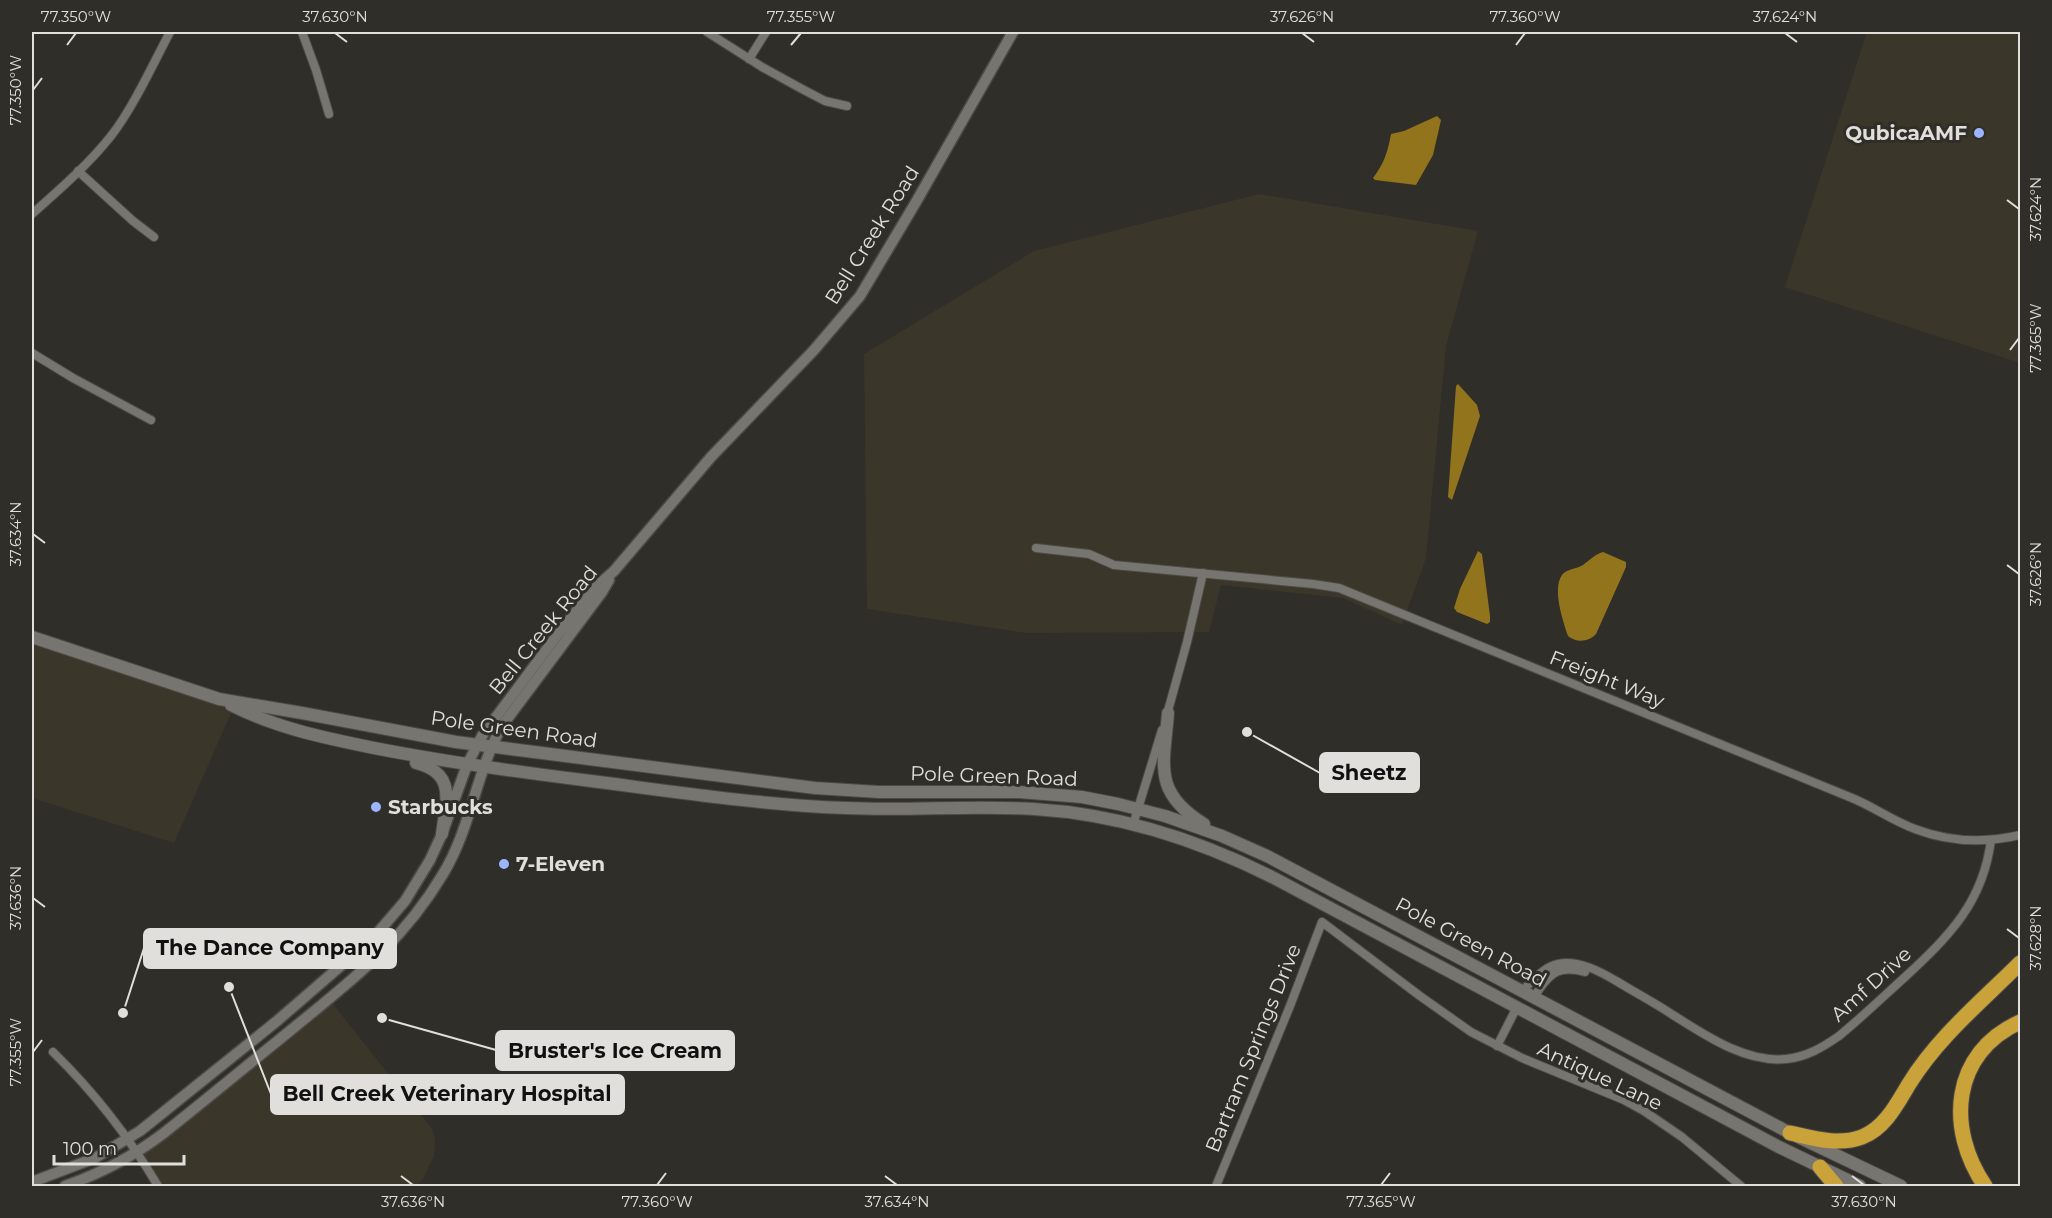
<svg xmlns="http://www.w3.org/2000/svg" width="2052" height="1218" font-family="Montserrat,sans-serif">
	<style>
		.built { fill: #3a362a }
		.water { fill: #92741d }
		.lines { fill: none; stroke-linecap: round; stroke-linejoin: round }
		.minor-casing { stroke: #4c4a46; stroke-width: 10 }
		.tertiary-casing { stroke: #4c4a46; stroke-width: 13 }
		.secondary-casing { stroke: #4c4a46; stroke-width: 14 }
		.motorway-casing { stroke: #4c4a46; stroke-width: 17 }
		.minor { stroke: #77756f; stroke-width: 8 }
		.tertiary { stroke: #77756f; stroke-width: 10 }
		.secondary { stroke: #77756f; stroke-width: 12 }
		.motorway { stroke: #c9a239; stroke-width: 15 }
		.ticks { fill: none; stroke: #e0dfdc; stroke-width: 2 }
		.poi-dot { fill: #9ab5fd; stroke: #302e28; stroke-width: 2 }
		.labels { text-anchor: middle; stroke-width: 6; stroke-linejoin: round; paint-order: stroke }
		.poi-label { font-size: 20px; font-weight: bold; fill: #e0dfdc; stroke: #302e28; text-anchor: start }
		.street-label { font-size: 20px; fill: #e0dfdc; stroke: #302e28 }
		.leader { fill: none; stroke: #e0dfdc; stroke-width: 2 }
		.callout-dot { fill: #e0dfdc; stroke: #302e28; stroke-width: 2 }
		.callout { fill: #e0dfdc; stroke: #e0dfdc; stroke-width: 2 }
		.callout-label { font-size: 21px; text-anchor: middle; font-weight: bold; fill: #111 }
		.neatline { fill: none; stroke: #e0dfdc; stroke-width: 2 }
		.ticks-label { font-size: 15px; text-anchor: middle; fill: #e0dfdc }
	</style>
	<rect width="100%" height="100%" fill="#302e28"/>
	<g class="built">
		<path d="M1867 32H2020V363L1785 287Z"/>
		<path d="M1259 194 1478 231 1446 346 1426 558 1402 625 1343 598 1221 585 1209 632 1026 633 867 609 864 354 1034 251Z"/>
		<path d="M32 644 234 706 174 843 32 798Z"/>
		<path d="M329 999 432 1129 435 1139 434 1156 423 1179 416 1186H158L137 1151Z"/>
	</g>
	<g class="water">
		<path d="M1437 116 1441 120 1433 155 1416 185 1375 180 1373 178C1384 164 1388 151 1391 134L1404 131Z"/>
		<path d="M1458 384 1477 405 1480 416 1452 500 1448 497 1456 386Z"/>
		<path d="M1478 551 1482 554 1490 616V622L1487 624 1457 612 1454 608 1460 589Z"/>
		<path d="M1603 552 1626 562V567L1596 634C1589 642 1576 643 1568 636 1563 621 1552 589 1562 575 1566 569 1577 569 1583 565 1590 560 1595 554 1603 552Z"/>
	</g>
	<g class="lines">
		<g class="minor-casing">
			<g id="minor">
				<path d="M302 32 316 70 329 114"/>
				<path d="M707 32 762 67 802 89 825 101 847 106"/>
				<path d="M749 59 766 32"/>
				<path d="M78 171 133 221 154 237"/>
				<path d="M32 214C59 190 88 165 111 136 133 108 153 64 170 32"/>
				<path d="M32 353 73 378 151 420"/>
				<path d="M1036 548 1089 554 1114 565 1313 584 1339 588 1852 798C1874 807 1893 821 1915 829 1949 842 1986 843 2020 835"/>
				<path d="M1166 718 1187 642 1203 573"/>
				<path d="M1133 825 1162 730"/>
				<path d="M1522 991C1533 981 1543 967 1558 964 1578 959 1601 972 1618 982 1636 993 1655 1003 1673 1015 1705 1035 1745 1063 1786 1059 1807 1057 1823 1047 1839 1036 1862 1017 1883 997 1905 977 1949 936 1983 903 1991 840"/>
				<path d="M1534 997C1548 975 1557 964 1585 972"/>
				<path d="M1497 1046 1517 1007"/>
				<path d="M53 1052C94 1092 129 1137 158 1186"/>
				<path d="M1216 1186 1290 1006 1322 922 1420 996 1471 1032 1522 1058 1624 1100 1644 1111 1682 1137 1741 1186"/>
			</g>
		</g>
		<g class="tertiary-casing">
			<g id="tertiary">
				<path d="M32 1182 95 1158 140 1131 277 1021 374 937 405 901 430 860 442 834 467 765 482 736 558 634 596 587 614 571 711 457 814 350 860 296 916 202 1013 32"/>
				<path d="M65 1186C99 1174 135 1155 164 1133 207 1099 249 1064 291 1030 352 980 402 943 443 874 471 828 476 772 502 726L602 592 609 580"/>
			</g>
		</g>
		<g class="secondary-casing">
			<g id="secondary">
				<path d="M32 637 219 699 302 713 456 742 815 788 879 792H1019L1082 797 1118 804 1165 816 1222 836 1267 856 1790 1133 1901 1186"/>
				<path d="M231 705C276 728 325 738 374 748 446 762 518 772 591 781 676 792 761 805 846 808 909 811 971 805 1034 809 1118 814 1199 840 1274 878L1779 1147 1860 1186"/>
				<path d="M1168 713C1164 765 1152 792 1204 824"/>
				<path d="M416 763C457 773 446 802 442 834"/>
			</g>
		</g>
		<g class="motorway-casing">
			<g id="motorway">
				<path d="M1790 1133C1813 1138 1838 1146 1862 1137 1885 1128 1897 1104 1909 1084 1938 1037 1982 1001 2020 963"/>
				<path d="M1820 1167 1836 1186"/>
				<path d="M1985 1186C1946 1129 1951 1053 2020 1022"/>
			</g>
		</g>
		<use href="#minor" class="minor"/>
		<use href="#tertiary" class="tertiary"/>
		<use href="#secondary" class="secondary"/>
		<use href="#motorway" class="motorway"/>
	</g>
	<path class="ticks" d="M335 33 347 42M1302 33 1314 42M1785 33 1797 42M67 45 76 33M791 45 801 33M1516 45 1525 33M33 90 42 78M2007 200 2019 209M2010 350 2019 338M33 534 45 543M2007 565 2019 574M33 898 45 907M2007 929 2019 938M33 1052 42 1040M401 1176 413 1185M885 1176 897 1185M1852 1176 1864 1185M657 1185 666 1173M1381 1185 1390 1173"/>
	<g class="poi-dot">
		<circle cx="1979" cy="133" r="6"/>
		<circle cx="376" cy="807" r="6"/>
		<circle cx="504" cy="864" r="6"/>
	</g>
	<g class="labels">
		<g class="poi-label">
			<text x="1967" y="140" text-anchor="end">QubicaAMF</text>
			<text x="388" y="814">Starbucks</text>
			<text x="516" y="871">7-Eleven</text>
		</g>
		<g class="street-label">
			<text transform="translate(872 235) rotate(-58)" y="7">Bell Creek Road</text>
			<text transform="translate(543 630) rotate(-51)" y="7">Bell Creek Road</text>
			<text transform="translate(1607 679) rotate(22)" y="7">Freight Way</text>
			<text transform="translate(514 729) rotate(8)" y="7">Pole Green Road</text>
			<text transform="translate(994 776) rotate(2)" y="7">Pole Green Road</text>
			<text transform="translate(1471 942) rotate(28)" y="7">Pole Green Road</text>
			<text transform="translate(1871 984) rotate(-42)" y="7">Amf Drive</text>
			<text transform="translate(1253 1048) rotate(-68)" y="7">Bartram Springs Drive</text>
			<text transform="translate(1600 1076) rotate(25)" y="7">Antique Lane</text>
		</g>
	</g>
	<path class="leader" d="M1247 732L1320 773M123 1013L144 948M382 1018L496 1050M229 987L271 1094"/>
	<g class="callout-dot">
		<circle cx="1247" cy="732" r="6"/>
		<circle cx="123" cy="1013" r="6"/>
		<circle cx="382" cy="1018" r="6"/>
		<circle cx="229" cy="987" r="6"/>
	</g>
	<g class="callout">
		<rect x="1320" y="753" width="99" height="39" rx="6"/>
		<rect x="144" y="929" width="252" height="39" rx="6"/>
		<rect x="496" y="1031" width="238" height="39" rx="6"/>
		<rect x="271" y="1075" width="353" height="39" rx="6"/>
	</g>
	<g class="callout-label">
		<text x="1369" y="780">Sheetz</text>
		<text x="270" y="955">The Dance Company</text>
		<text x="615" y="1058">Bruster's Ice Cream</text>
		<text x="447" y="1101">Bell Creek Veterinary Hospital</text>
	</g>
	<rect width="2052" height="1218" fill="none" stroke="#302e28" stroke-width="66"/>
	<path d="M54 1155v9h130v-9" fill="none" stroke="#e0dfdc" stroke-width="3"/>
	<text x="63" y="1155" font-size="18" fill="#e0dfdc" stroke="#302e28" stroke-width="4.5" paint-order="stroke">100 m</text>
	<rect x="33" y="33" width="1986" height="1152" class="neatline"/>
	<g class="ticks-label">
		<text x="76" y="22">77.350°W</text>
		<text x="335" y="22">37.630°N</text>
		<text x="801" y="22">77.355°W</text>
		<text x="1302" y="22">37.626°N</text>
		<text x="1525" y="22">77.360°W</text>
		<text x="1785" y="22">37.624°N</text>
		<text transform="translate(16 90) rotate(-90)" y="5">77.350°W</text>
		<text transform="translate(2036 209) rotate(-90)" y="5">37.624°N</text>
		<text transform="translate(2036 338) rotate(-90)" y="5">77.365°W</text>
		<text transform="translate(16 534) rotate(-90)" y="5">37.634°N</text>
		<text transform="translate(2036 574) rotate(-90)" y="5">37.626°N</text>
		<text transform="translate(16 898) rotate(-90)" y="5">37.636°N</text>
		<text transform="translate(2036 938) rotate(-90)" y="5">37.628°N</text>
		<text transform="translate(16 1052) rotate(-90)" y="5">77.355°W</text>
		<text x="413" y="1207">37.636°N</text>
		<text x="657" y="1207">77.360°W</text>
		<text x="897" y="1207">37.634°N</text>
		<text x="1381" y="1207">77.365°W</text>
		<text x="1864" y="1207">37.630°N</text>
	</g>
</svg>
